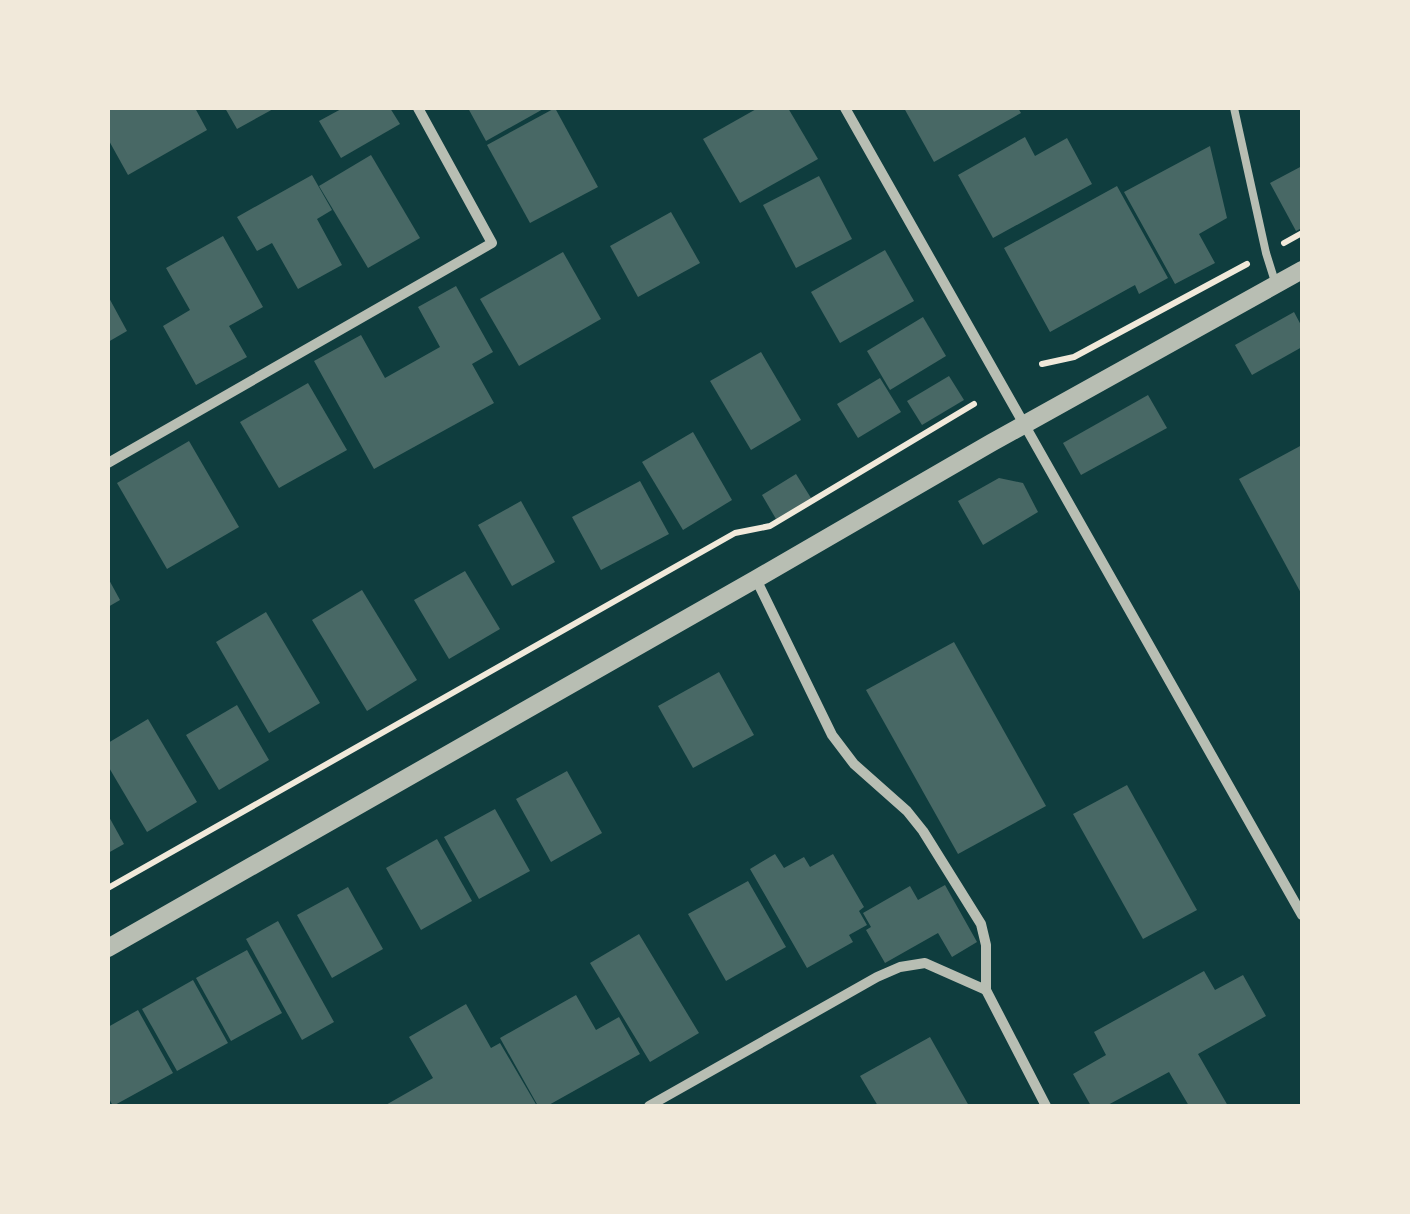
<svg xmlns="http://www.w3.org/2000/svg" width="1410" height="1214" font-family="Roboto,sans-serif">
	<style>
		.building { fill: #486865 }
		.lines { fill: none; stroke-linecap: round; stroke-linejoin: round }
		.path { stroke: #f1e9da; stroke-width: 6 }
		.service { stroke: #b8beb3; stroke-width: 8 }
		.minor { stroke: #b8beb3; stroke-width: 10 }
		.tertiary { stroke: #b8beb3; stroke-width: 18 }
	</style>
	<rect width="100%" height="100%" fill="#0f3d3e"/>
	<g class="building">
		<path d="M108 108H195L207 130 128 175 108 139Z"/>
		<path d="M225 108H275L237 129Z"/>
		<path d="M343 108H390L400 124 341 158 319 121Z"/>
		<path d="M468 108H545L486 141Z"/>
		<path d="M555 108 598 187 530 223 487 145Z"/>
		<path d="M758 108H788L818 159 740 203 703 139Z"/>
		<path d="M904 108H1018L1021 113 934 162Z"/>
		<path d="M1025 137 1035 156 1067 138 1092 184 993 238 958 175Z"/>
		<path d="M1210 146 1227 218 1199 234 1215 263 1175 284 1124 192Z"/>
		<path d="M371 155 420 238 368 268 319 186Z"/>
		<path d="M1302 166V228L1296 231 1270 183Z"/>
		<path d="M312 175 332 210 317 219 342 265 298 289 272 243 257 251 237 217Z"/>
		<path d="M819 176 852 239 796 268 763 205Z"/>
		<path d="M1117 186 1168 278 1139 294 1135 285 1050 332 1004 248Z"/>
		<path d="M671 212 700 263 638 297 610 246Z"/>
		<path d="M223 236 263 307 229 326 247 357 196 385 163 326 190 310 166 268Z"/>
		<path d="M885 250 914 301 840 343 811 292Z"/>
		<path d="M563 252 601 319 519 366 480 299Z"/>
		<path d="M456 286 493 352 472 364 494 403 374 469 314 361 361 335 385 378 440 347 418 307Z"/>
		<path d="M108 296 127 331 108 342Z"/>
		<path d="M1294 312 1302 327V347L1252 375 1235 345Z"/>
		<path d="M923 317 946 356 890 390 867 351Z"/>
		<path d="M761 352 801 420 751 450 710 381Z"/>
		<path d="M949 376 964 400 922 425 907 401Z"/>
		<path d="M880 378 901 412 858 438 837 404Z"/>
		<path d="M308 383 347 450 279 488 240 422Z"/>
		<path d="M1148 395 1167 428 1081 475 1063 443Z"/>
		<path d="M693 432 732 500 683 530 642 462Z"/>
		<path d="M189 441 239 527 167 569 117 483Z"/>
		<path d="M1302 445V595L1239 479Z"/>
		<path d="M796 474 811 498 776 519 762 495Z"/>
		<path d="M999 478 1023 483 1038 512 983 545 958 501Z"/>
		<path d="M640 481 669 534 601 570 572 517Z"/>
		<path d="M521 501 555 562 512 586 478 525Z"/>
		<path d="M465 571 500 629 449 659 414 600Z"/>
		<path d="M108 578 120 600 108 607Z"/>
		<path d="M362 590 417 680 367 711 312 620Z"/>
		<path d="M266 612 320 703 269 733 216 642Z"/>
		<path d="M954 642 1046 806 958 854 866 690Z"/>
		<path d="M719 672 754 735 693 768 658 706Z"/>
		<path d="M237 705 269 760 219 790 186 735Z"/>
		<path d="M148 719 197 802 147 832 108 766V743Z"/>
		<path d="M567 771 602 833 551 862 516 799Z"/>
		<path d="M1127 785 1197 910 1143 939 1073 814Z"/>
		<path d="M495 809 530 871 479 899 444 837Z"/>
		<path d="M108 815 124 844 108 853Z"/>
		<path d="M437 839 472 901 421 930 386 868Z"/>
		<path d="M775 854 784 868 804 857 810 867 833 854 864 907 859 911 867 925 849 935 853 942 807 968 750 869Z"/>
		<path d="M748 881 786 947 726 981 688 914Z"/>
		<path d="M945 885 977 942 952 957 938 933 885 963 866 930 871 927 863 913 910 886 918 900Z"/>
		<path d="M348 887 383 949 332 978 297 915Z"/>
		<path d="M278 921 334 1022 302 1040 246 939Z"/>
		<path d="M639 934 699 1033 650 1062 590 963Z"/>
		<path d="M247 950 282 1013 231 1041 196 978Z"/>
		<path d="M1204 971 1215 990 1243 975 1266 1016 1198 1054 1228 1106H1189L1169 1072 1106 1106H1091L1073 1074 1106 1055 1094 1032Z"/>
		<path d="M193 980 228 1043 177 1071 142 1009Z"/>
		<path d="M576 995 596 1030 619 1017 640 1054 547 1106H538L500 1038Z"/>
		<path d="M466 1004 491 1048 500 1043 537 1106H384L433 1078 409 1037Z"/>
		<path d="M138 1010 173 1073 113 1106 108 1097V1027Z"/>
		<path d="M930 1037 969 1106H878L860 1076Z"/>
	</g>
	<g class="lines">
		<g class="path">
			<path d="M1284 243 1302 233"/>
			<path d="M1042 364 1074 357 1247 264"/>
			<path d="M108 888 735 533 770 526 974 404"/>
		</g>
		<path class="service" d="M1234 108 1266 253 1276 285"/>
		<g class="minor">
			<path d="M845 108 1302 915"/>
			<path d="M108 463 492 243 418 108"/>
			<path d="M756 579 832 735 854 764 907 811 923 831 981 924 986 945V990L1046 1106"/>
			<path d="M649 1106 877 977 900 967 925 963 986 990"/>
		</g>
		<path class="tertiary" d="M108 948 756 579 991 443 1302 270"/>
	</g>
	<rect width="1410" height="1214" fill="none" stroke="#f1e9da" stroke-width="220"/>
</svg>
